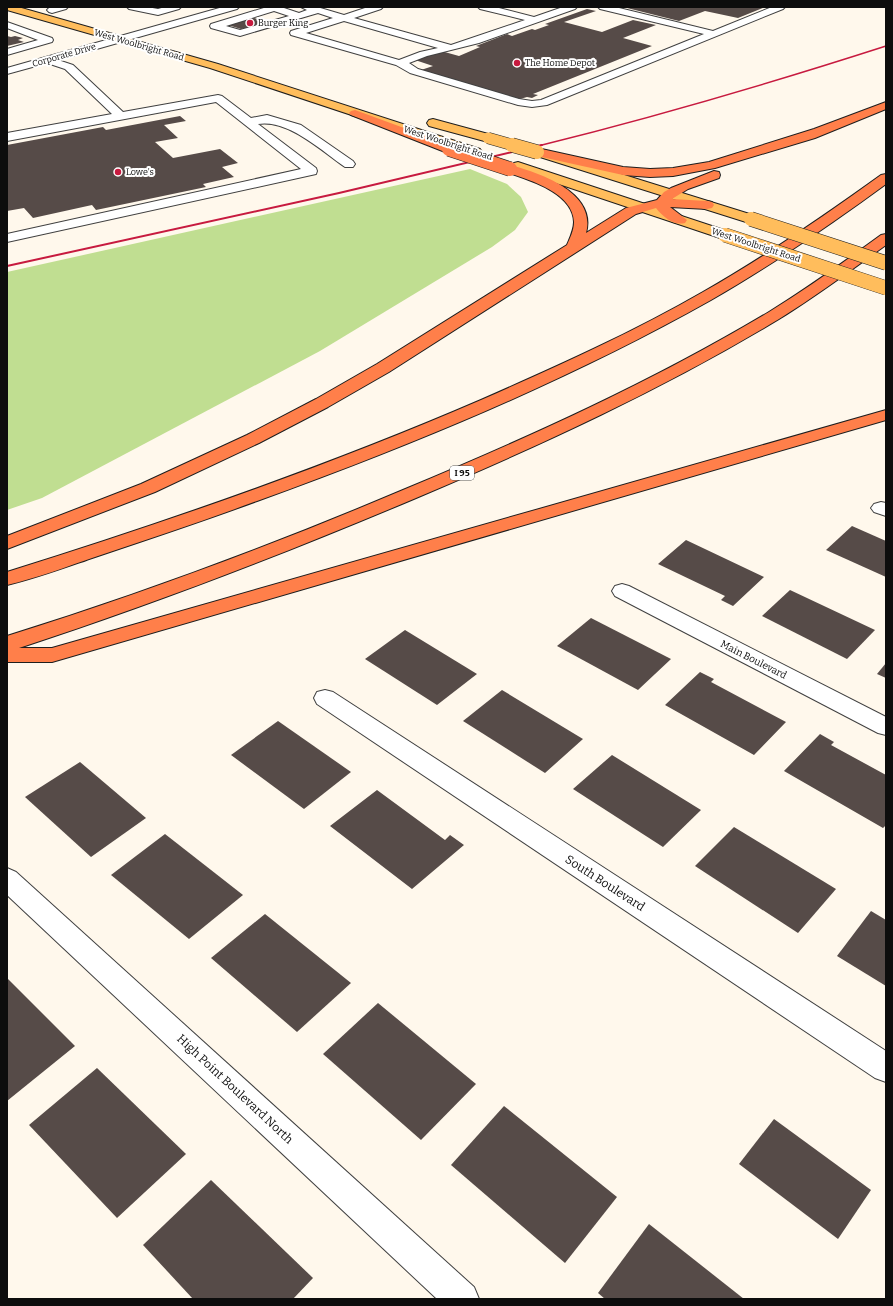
<svg xmlns="http://www.w3.org/2000/svg" width="893" height="1306" font-family="Bitter,serif">
	<style>
		.forest { fill: #c0de91 }
		.building { fill: #564b48 }
		.lines { fill: none; stroke-linecap: round; stroke-linejoin: round }
		.minor-casing { stroke: #404040; stroke-width: 2 }
		.major-casing { stroke: #1e1e1e; stroke-width: 2 }
		.highway-casing { stroke: #1e1e1e; stroke-width: 2 }
		.minor { fill: #fff; fill-rule: evenodd }
		.major { fill: #ffbd5c; fill-rule: evenodd }
		.highway { fill: #ff7f4a; fill-rule: evenodd }
		.rail-far1 { stroke: #c71a3f; stroke-width: 1.5 }
		.rail { stroke: #c71a3f; stroke-width: 2 }
		.major-bridge-far1-casing { stroke: #1e1e1e; stroke-width: 12; stroke-linecap: butt }
		.major-bridge-casing { stroke: #1e1e1e; stroke-width: 15; stroke-linecap: butt }
		.highway-bridge-casing { stroke: #1e1e1e; stroke-width: 15; stroke-linecap: butt }
		.major-bridge-far1 { stroke: #ffbd5c; stroke-width: 11 }
		.major-bridge { stroke: #ffbd5c; stroke-width: 14 }
		.highway-bridge { stroke: #ff7f4a; stroke-width: 14 }
		.poi-dot { fill: #c71a3f; stroke: #fff; stroke-width: 1.5 }
		.labels { text-anchor: middle; stroke-width: 4; stroke-linejoin: round; paint-order: stroke }
		.far-poi-label { font-size: 9px; fill: #0d0d0d; stroke: #fff; text-anchor: start }
		.far-street-label { font-size: 9px; fill: #0d0d0d; stroke: #fff }
		.shield { fill: #fff; stroke: #565656; stroke-width: 1 }
		.shield-label { font-size: 9px; font-weight: bold; fill: #0d0d0d }
		.street-label { font-size: 10px; fill: #0d0d0d; stroke: #fff }
		.near-street-label { font-size: 12px; fill: #0d0d0d; stroke: #fff }
	</style>
	<rect width="100%" height="100%" fill="#fff8ec"/>
	<path class="forest" d="M470 169 507 184 521 197 528 212 515 230 492 247 320 351 42 498 7 510V272Z"/>
	<g class="building">
		<path d="M623 7H765L738 18 705 11 679 21Z"/>
		<path d="M587 9 596 11 564 22 602 32 633 20 656 25 623 38 652 46 533 94 538 95 532 98 527 97 520 99 421 70 433 66 415 60 441 51 459 56 480 47 476 46 507 34 512 36 532 29 535 30 549 25 545 24Z"/>
		<path d="M254 18 269 22 241 29 228 25Z"/>
		<path d="M7 36 11 37 15 36 23 38 18 40 24 42 7 46Z"/>
		<path d="M180 116 186 121 164 125 178 138 155 142 173 158 220 149 238 163 222 167 234 177 203 184 206 187 96 210 92 205 33 218 24 208 7 211V145L103 127 106 130Z"/>
		<path d="M852 526 886 541V577L826 550Z"/>
		<path d="M686 540 764 577 733 606 721 600 725 596 658 564Z"/>
		<path d="M790 590 875 630 847 659 762 616Z"/>
		<path d="M591 618 671 659 638 690 557 646Z"/>
		<path d="M405 630 477 674 437 705 365 659Z"/>
		<path d="M886 663V678L877 674Z"/>
		<path d="M700 672 714 679 711 682 786 722 754 755 665 705Z"/>
		<path d="M502 690 583 739 545 773 463 721Z"/>
		<path d="M278 721 351 772 304 809 231 755Z"/>
		<path d="M820 734 834 742 831 745 886 775V825L883 828 784 771Z"/>
		<path d="M612 755 701 810 663 847 573 789Z"/>
		<path d="M80 762 146 818 91 857 25 797Z"/>
		<path d="M377 790 445 840 450 835 464 845 412 889 330 826Z"/>
		<path d="M734 827 836 889 798 933 695 866Z"/>
		<path d="M165 834 243 895 189 939 111 875Z"/>
		<path d="M871 911 886 920V986L837 956Z"/>
		<path d="M265 914 351 983 297 1032 211 958Z"/>
		<path d="M7 978 75 1046 7 1101Z"/>
		<path d="M378 1003 476 1084 421 1140 323 1054Z"/>
		<path d="M97 1068 186 1154 117 1218 29 1125Z"/>
		<path d="M504 1106 617 1197 565 1263 451 1165Z"/>
		<path d="M774 1119 871 1190 838 1239 739 1164Z"/>
		<path d="M211 1180 313 1278 293 1299H193L143 1245Z"/>
		<path d="M649 1224 744 1299H605L598 1293Z"/>
	</g>
	<g class="lines">
		<g class="minor-casing">
			<g id="minor">
				<path d="M52 7H68L66 9 52 13 49 12 47 10 49 8Z"/>
				<path d="M127 7H147L158 9 165 7H181L179 9 158 15 129 9Z"/>
				<path d="M223 7H239L237 9 58 60 73 65 123 112 218 95 222 96 251 118 267 115 301 125 353 161 355 164 353 167H345C322 151 288 119 258 124L316 168 317 171 316 174 7 242V234L301 169 216 102 7 141V133L112 114 65 69 47 63 7 74V68Z"/>
				<path d="M267 7H281L299 13 307 10 301 7H317L344 15 368 7H383L381 9 354 18 451 45 525 20 480 9 478 7H495L534 17 563 7H577L575 9 479 43 427 56 409 63 418 69 519 99 532 101 541 100 704 34 600 9 598 7H615L713 31 772 7H785L783 9 547 105 532 107 518 105 410 73 396 65 291 35 290 33 291 31 333 18 318 13 240 36 211 28 210 26 211 24ZM274 11 289 16 240 30 226 26ZM344 21 438 48 420 52 399 60 306 33Z"/>
				<path d="M7 22 52 38 53 40 52 42 7 55V49L38 40 7 28Z"/>
				<path d="M881 502 886 503V516L874 512 871 508 874 504Z"/>
				<path d="M622 584 629 586 886 717V735L878 733 615 596 612 591 615 586Z"/>
				<path d="M325 690 333 692 886 1051V1082L875 1078 317 704 314 698 317 692Z"/>
				<path d="M7 868 16 872 474 1287 479 1299H437L7 895Z"/>
			</g>
		</g>
		<g class="major-casing">
			<g id="major">
				<path d="M7 7H18L218 64 480 149 482 152 480 155H472L210 68 7 10Z"/>
				<path d="M433 119 492 135 494 138 492 141 488 142 429 126 427 123 429 120Z"/>
				<path d="M544 150 756 216 758 219 756 222H746L540 157 538 154 540 151Z"/>
				<path d="M518 162 730 232 732 235 730 238 725 239 720 238 514 169 512 166 514 163Z"/>
			</g>
		</g>
		<g class="highway-casing">
			<g id="highway">
				<path d="M886 102V109L815 138 715 168 673 176 650 177 623 175 537 156 533 155 531 152 533 149 537 148 623 167 650 169 673 168 709 162 814 129Z"/>
				<path d="M355 110 453 146 455 149 453 152H445L351 115 349 113 351 111Z"/>
				<path d="M510 165C541 173 597 193 586 233L626 208 657 200 664 192 671 188 714 171 719 172 720 175 719 178 688 189 672 199 707 201 712 202 714 205 712 208 707 209 670 207 687 220 685 223C674 226 663 217 656 208L636 214 389 372 328 407 259 443 155 492 7 549V536L141 484 247 435 316 399 377 364 567 245C570 238 574 230 574 222 573 192 529 180 506 172L504 169 506 166Z"/>
				<path d="M886 174V184C830 225 772 265 711 300 567 381 412 445 257 501 203 521 149 539 95 557 66 567 37 578 7 585V572C167 522 326 467 481 400 556 367 632 333 703 292 765 257 824 216 881 175Z"/>
				<path d="M886 234V245C851 270 816 296 779 319 663 389 541 445 416 498 286 553 154 604 19 648H52L886 410V420L52 662H7V636C142 594 273 545 403 490 528 438 652 382 769 312 808 288 844 262 881 235Z"/>
			</g>
		</g>
		<use href="#minor" class="minor"/>
		<use href="#major" class="major"/>
		<use href="#highway" class="highway"/>
		<path class="rail-far1" d="M538 146C655 117 771 83 886 46"/>
		<path class="rail" d="M7 266 339 193 542 145"/>
		<g class="major-bridge-far1-casing">
			<path id="major-bridge-far1" d="M488 138 516 146"/>
		</g>
		<g class="major-bridge-casing">
			<g id="major-bridge">
				<path d="M512 145 537 152"/>
				<path d="M751 219 886 263"/>
				<path d="M725 235 886 288"/>
			</g>
		</g>
		<g class="highway-bridge-casing">
			<path id="highway-bridge" d="M449 149 510 169"/>
		</g>
		<use href="#major-bridge-far1" class="major-bridge-far1"/>
		<use href="#major-bridge" class="major-bridge"/>
		<use href="#highway-bridge" class="highway-bridge"/>
	</g>
	<g class="poi-dot">
		<circle cx="250" cy="23" r="4"/>
		<circle cx="517" cy="63" r="4"/>
		<circle cx="118" cy="172" r="4"/>
	</g>
	<g class="labels">
		<g class="far-poi-label">
			<text x="258" y="26">Burger King</text>
			<text x="525" y="66">The Home Depot</text>
			<text x="126" y="175">Lowe's</text>
		</g>
		<g class="far-street-label">
			<text transform="translate(139 45) rotate(16)" y="3">West Woolbright Road</text>
			<text transform="translate(64 55) rotate(-16)" y="3">Corporate Drive</text>
			<text transform="translate(448 143) rotate(18)" y="3">West Woolbright Road</text>
			<text transform="translate(756 245) rotate(18)" y="3">West Woolbright Road</text>
		</g>
		<rect class="shield" x="450" y="466" width="24" height="14" rx="3"/>
		<g class="shield-label">
			<text x="462" y="476">I 95</text>
		</g>
		<g class="street-label">
			<text transform="translate(754 659) rotate(27)" y="4">Main Boulevard</text>
		</g>
		<g class="near-street-label">
			<text transform="translate(605 883) rotate(33)" y="4">South Boulevard</text>
			<text transform="translate(235 1089) rotate(43)" y="4">High Point Boulevard North</text>
		</g>
	</g>
	<rect width="893" height="1306" fill="none" stroke="#0d0d0d" stroke-width="16"/>
</svg>
